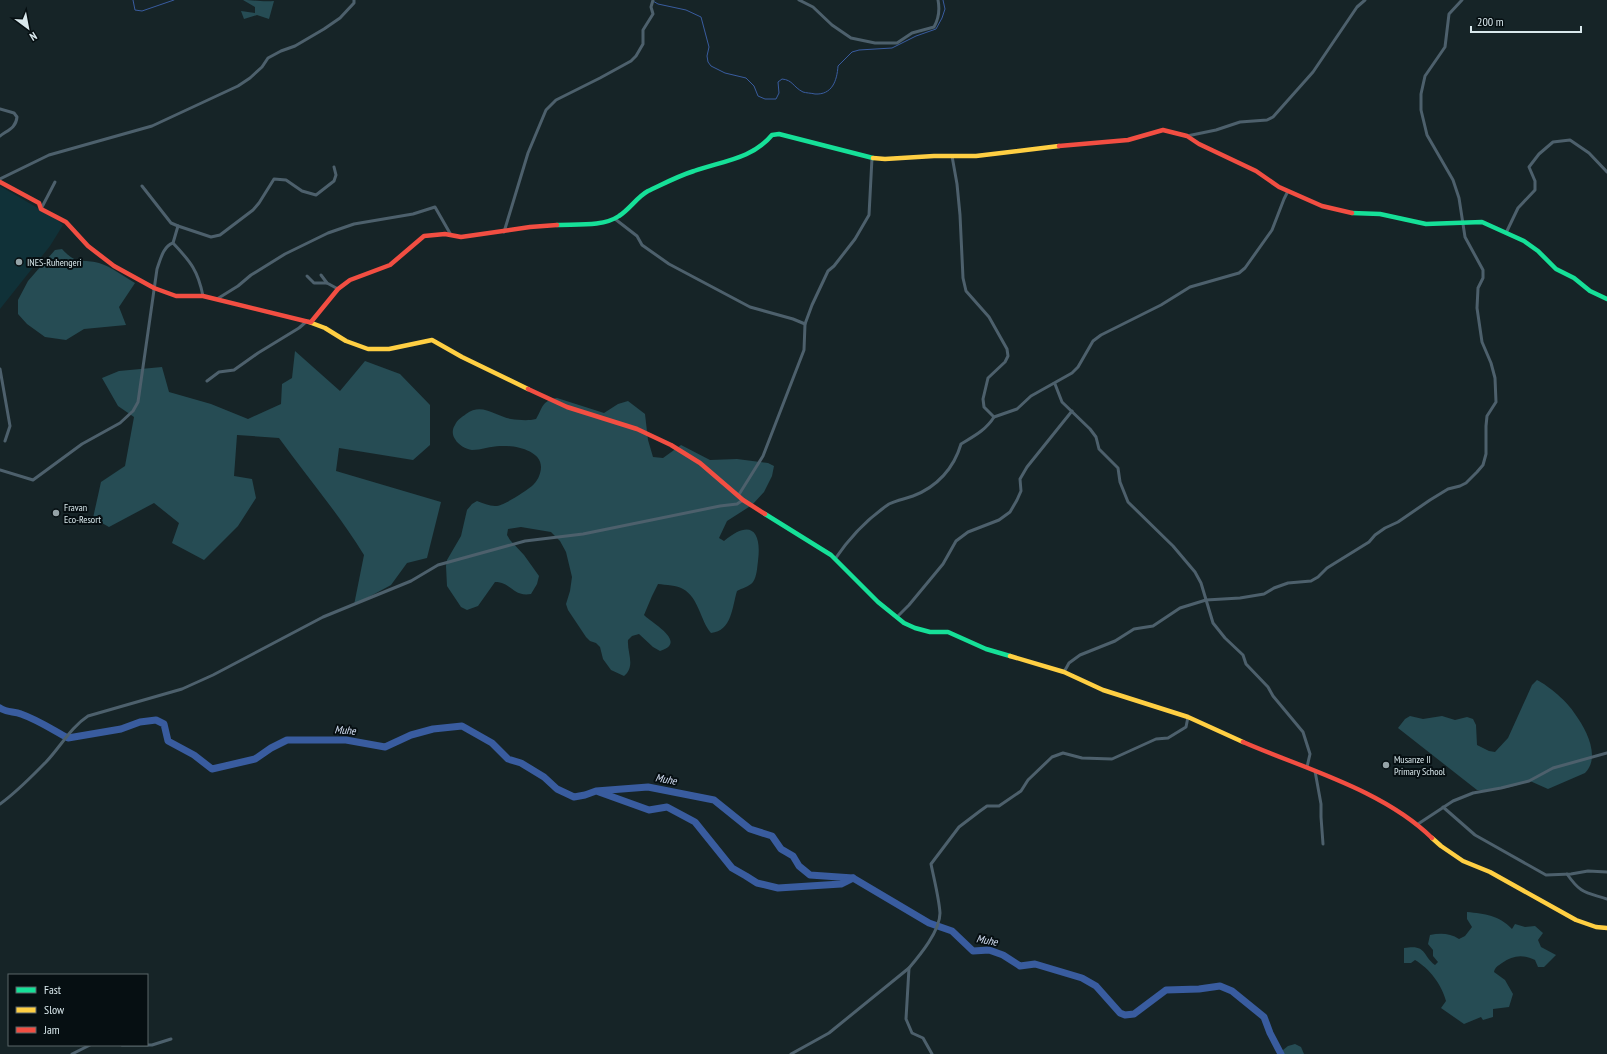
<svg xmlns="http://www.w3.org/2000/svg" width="1607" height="1054" font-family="'PT Sans Narrow',sans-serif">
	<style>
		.built { fill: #103138 }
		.forest { fill: #264c54 }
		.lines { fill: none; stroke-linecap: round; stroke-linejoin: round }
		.stream { stroke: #395c9f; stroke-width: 1 }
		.river { stroke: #395c9f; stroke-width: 7 }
		.street { stroke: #4d606c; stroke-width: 3 }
		.fast { stroke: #16e098; stroke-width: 4.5 }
		.slow { stroke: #ffcf43; stroke-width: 4.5 }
		.jam { stroke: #f24e42; stroke-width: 4.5 }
		.poi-dot { fill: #95a3a7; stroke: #060f12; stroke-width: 1.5 }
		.labels { text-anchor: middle; stroke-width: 4; stroke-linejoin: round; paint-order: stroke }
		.poi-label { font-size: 10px; fill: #d9e8ec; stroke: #060f12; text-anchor: start }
		.water-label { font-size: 11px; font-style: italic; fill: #d5e0f5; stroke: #060f12 }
	</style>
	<rect width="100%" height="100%" fill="#162427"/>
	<path class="built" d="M0 186 55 218 63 225 50 246 0 309Z"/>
	<g class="forest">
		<path d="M243 0C254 0 262 2 274 1L269 19 257 15 244 19 241 11 255 13V7Z"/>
		<path d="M62 249C78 266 80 258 99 263 112 267 123 276 135 283L119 307 126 325 84 329 66 340 45 337 27 324 18 314V300L28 281 55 250Z"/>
		<path d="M295 351 340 391 365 361 400 374 430 405V445L413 460 339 448 336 471 441 502 427 558 407 563 391 585 354 605 364 555C339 514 307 477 279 438L237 435 234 476 252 479 256 498 238 526 204 560 172 543 179 523 154 503 109 527 93 518 101 482 125 466 134 417 118 406 102 378 119 371 162 367 169 392 211 404 248 419 281 404 282 384 292 378Z"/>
		<path d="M557 398 604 413 618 404 628 401 645 414 648 440 653 457 663 458 681 445 710 460 737 459 768 463 774 466 772 476 764 492 752 505 727 521 719 538 724 541C750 519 762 530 758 561 757 568 757 576 753 582 749 587 742 588 737 591 732 607 732 631 711 633 700 620 699 598 683 589 677 585 666 585 658 584L652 596 644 615C650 622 689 642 660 651L653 647 639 634 632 636 628 640C627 653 636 666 624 676L611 670 603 659 600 647 596 643 590 641 586 637 568 610 566 604 570 591 572 577 566 552 560 541 551 532 521 527 508 529 507 535 510 540 524 555 539 576 537 584 531 594C512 597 512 582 495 582L478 606 467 610 461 607 447 586 446 566 447 560 461 536 467 510 472 504 477 501C483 503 489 506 495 506 502 507 526 491 532 486 537 482 541 474 541 467 541 450 514 445 500 446 491 446 481 450 472 450 466 449 458 445 455 439 452 435 452 429 455 425 457 420 462 417 466 414 482 402 495 416 511 419 519 420 528 421 536 419 543 408 541 401 557 398Z"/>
		<path d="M1537 680C1549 686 1568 702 1575 714 1586 729 1601 757 1585 773L1548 789 1530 781C1512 787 1497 792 1477 790L1398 728 1405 719 1410 716 1423 719 1442 716 1455 720 1467 717 1473 719 1476 725 1477 745 1489 751 1495 752 1508 738 1532 685Z"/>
		<path d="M1467 912C1485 914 1499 915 1512 929L1515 924 1525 927 1535 926 1543 933 1538 940 1541 947 1556 955 1544 967H1538L1535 960C1523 954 1513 955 1502 963 1498 966 1495 967 1494 972L1505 980 1513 994 1509 1007 1493 1009V1017L1483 1020 1481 1017 1464 1024 1441 1008 1446 1001C1442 985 1429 968 1415 960L1411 963H1404V948C1427 944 1422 955 1435 965L1438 962 1433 956V950L1428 944 1430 935C1440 933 1450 933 1459 939L1465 936 1472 927 1467 919Z"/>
		<path d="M1295 1044 1301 1047 1304 1054H1278L1288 1046Z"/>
	</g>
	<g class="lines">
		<g class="stream">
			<path d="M133 0 135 10 142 11 174 0"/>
			<path d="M653 1 658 4 686 10 701 17 709 47 707 56 708 62 711 66 725 73 746 78 754 86 758 96 765 99H776L779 93 778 82 782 79C793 80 793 87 803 92 806 93 811 93 815 94 832 95 837 81 838 66L852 52 859 50 892 48 916 36 936 29 942 18 945 9 943 0"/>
		</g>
		<g class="river">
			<path d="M0 708C7 713 14 711 21 714 38 720 53 730 68 738L121 729 140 722 156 720 164 724 168 741 194 755 212 769 255 759 271 748 287 740H346L385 747 411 735 433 729 462 726 492 743 508 759 521 763 544 777 557 789 574 797 585 795 596 791 648 787 714 800 750 829 772 836 781 849 793 856 799 866 810 875 853 878 929 923 952 931 973 951 989 950 1003 955 1020 966 1035 964 1082 978 1096 986 1120 1013 1125 1015 1134 1014 1166 990 1199 989 1220 986 1232 991 1264 1017 1270 1033 1281 1054"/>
			<path d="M599 792 649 810 667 807 695 822 732 868 746 876 757 883 778 888 841 884 853 878"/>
		</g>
		<g class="street">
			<path d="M799 0 813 7 832 25 851 38 875 43H897L912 33 934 27C939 18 940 10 938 0"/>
			<path d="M0 109 14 113 17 117C16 128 8 130 0 136"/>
			<path d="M1187 136 1216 130 1240 122 1267 120 1273 117 1313 72 1357 7 1365 0"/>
			<path d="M952 156 957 184 960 215 963 278 966 291 989 317 1007 349 1008 356 1005 362 988 378 983 399 984 407 994 417"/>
			<path d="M0 179 49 155 152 126 238 86 250 78 262 67 268 58 281 51 295 46 324 29 340 18 354 3V0"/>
			<path d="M142 186 171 223 178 226 173 243C191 262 198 271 203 296"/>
			<path d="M41 209 55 182"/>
			<path d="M615 219 637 236 642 245 669 264 750 307 793 319 805 324"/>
			<path d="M178 226 211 237 220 235 253 210 259 203 274 179 286 180 302 191 316 195 334 181 336 175 334 167"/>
			<path d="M504 232 528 153 546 110 556 100 600 78 631 61 636 56 643 44V30L653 14 651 7 653 0"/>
			<path d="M1506 233 1518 208 1535 190V181L1529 167 1539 154 1553 142 1570 140 1589 153 1607 172"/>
			<path d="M321 275 327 283 338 289"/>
			<path d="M307 276 314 283H327"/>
			<path d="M217 299 238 286 251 275 285 254 328 233 354 224 413 214 435 207 451 235"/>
			<path d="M0 369 10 426 5 441"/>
			<path d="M207 381 219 372 234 370 258 353 299 328 307 321"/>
			<path d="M1055 384 1062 402 1090 429 1096 437 1099 449 1118 468 1120 482 1128 502 1173 546 1195 572 1201 583 1213 623 1225 638 1243 655 1246 664 1268 687 1273 696 1303 732 1310 754 1307 767"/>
			<path d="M0 470 33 480 82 444 120 423 133 411 138 402 157 269C160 261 163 246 173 243"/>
			<path d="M738 496 763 456 804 350 805 324 812 305 828 271 834 266 855 239 869 215 872 158"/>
			<path d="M835 559C850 537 867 519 889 504 897 500 905 499 913 496 937 487 954 468 961 444 974 436 986 430 994 417L1017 409 1031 396 1072 373 1078 367 1093 341 1101 335 1161 305 1190 287 1239 273 1245 268 1272 230 1284 199 1288 191"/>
			<path d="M897 617 909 605 943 564 956 541 968 532 999 520 1010 512 1017 500 1021 491 1020 479 1027 467 1072 411"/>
			<path d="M1064 672 1069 663 1080 655 1115 641 1134 629 1153 626 1180 608 1206 600 1240 598 1264 594 1274 588 1288 583 1311 581 1318 577 1327 568 1369 542 1375 535 1385 528 1398 522 1430 500 1448 489 1460 486 1466 483 1477 472 1483 465 1486 454V426L1487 416 1496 402 1495 378 1491 363 1482 342 1477 308 1478 288 1483 278V270L1465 237 1459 198 1453 180 1427 135 1421 110V94L1425 76 1445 47 1449 14 1462 0"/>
			<path d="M1315 771 1321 804V817L1323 844"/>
			<path d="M0 804C17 792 32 776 46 762 61 746 71 727 88 716L182 689 213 675 323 617 411 581 438 565 525 541 583 534 720 506 737 504 743 500"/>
			<path d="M1443 807 1475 835 1546 875 1571 874 1588 871 1607 872"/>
			<path d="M1418 824 1453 801 1473 793 1501 788 1529 781 1553 768 1607 753"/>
			<path d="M1567 874C1581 894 1585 892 1607 899"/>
			<path d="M909 968 906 1019 912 1033 923 1038 932 1054"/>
			<path d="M122 1045H152L171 1039"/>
			<path d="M72 1054 90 1045"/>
			<path d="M791 1054 829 1033 909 968C920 955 940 931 940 913 939 898 934 879 931 864L959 827 980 811 987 806H999L1021 791 1028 780 1052 757 1063 753 1082 758 1112 759 1156 739 1168 738 1186 727 1188 717"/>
		</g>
		<g class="fast">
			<path d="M1352 213 1380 214 1426 224 1482 222 1524 241 1538 251 1556 269 1574 278 1590 291 1607 299"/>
			<path d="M557 225C576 224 603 227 619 216 630 209 637 197 648 191 663 184 678 176 694 171 722 161 752 159 772 135L779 134 873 158"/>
			<path d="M765 514 831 555 878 602 904 623 915 628 930 632H948L986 649 1010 656"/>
		</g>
		<g class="slow">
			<path d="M873 158 885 159 934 156H976L1059 146"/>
			<path d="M309 322 325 328 346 341 368 349H389L432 340 462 357 528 389"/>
			<path d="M1010 656 1064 672 1103 690 1188 717 1243 742"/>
			<path d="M1432 838 1441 846 1463 861 1490 872 1576 920 1596 927 1607 928"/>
		</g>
		<g class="jam">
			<path d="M1059 146 1128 140 1163 130 1187 136 1199 144 1256 171 1279 187 1322 206 1352 213"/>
			<path d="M0 182 39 203 41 209 66 222 88 246 114 266 154 288 176 296H203L309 322"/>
			<path d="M311 322 338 289 350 280 390 265 424 236 445 234 461 237 530 227 557 225"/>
			<path d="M528 389 567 407 637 429 671 445 700 463 743 500 765 514"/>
			<path d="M1243 742C1305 769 1383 790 1432 838"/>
		</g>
	</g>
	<g class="poi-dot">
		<circle cx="19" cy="262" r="4"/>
		<circle cx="56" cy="513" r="4"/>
		<circle cx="1386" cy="765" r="4"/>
	</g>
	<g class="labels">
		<g class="poi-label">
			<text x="27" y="266">INES-Ruhengeri</text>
			<text x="64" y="511">Fravan<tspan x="64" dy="12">Eco-Resort</tspan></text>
			<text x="1394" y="763">Musanze II<tspan x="1394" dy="12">Primary School</tspan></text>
		</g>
		<g class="water-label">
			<text transform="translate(345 730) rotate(4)" y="4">Muhe</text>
			<text transform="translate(666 779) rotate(11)" y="4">Muhe</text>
			<text transform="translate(987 940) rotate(11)" y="4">Muhe</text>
		</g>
	</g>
	<rect x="8" y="974" width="140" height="72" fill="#060f12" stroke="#5a6669"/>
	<rect x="16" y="987" width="20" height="6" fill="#16e098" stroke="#5a6669"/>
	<text x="44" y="994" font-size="12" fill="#d9e8ec">Fast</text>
	<rect x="16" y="1007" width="20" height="6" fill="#ffcf43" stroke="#5a6669"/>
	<text x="44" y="1014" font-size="12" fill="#d9e8ec">Slow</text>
	<rect x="16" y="1027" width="20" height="6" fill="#f24e42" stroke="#5a6669"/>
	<text x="44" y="1034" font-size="12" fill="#d9e8ec">Jam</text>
	<g transform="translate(28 28) rotate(148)" stroke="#060f12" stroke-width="3" paint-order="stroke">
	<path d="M0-3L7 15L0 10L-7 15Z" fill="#d9e8ec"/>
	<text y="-6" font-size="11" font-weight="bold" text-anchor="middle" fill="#d9e8ec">N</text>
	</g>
	<path d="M1471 26v6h110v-6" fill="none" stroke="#d9e8ec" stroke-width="2"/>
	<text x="1477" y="26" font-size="12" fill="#d9e8ec" stroke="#060f12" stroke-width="3" paint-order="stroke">200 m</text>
</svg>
